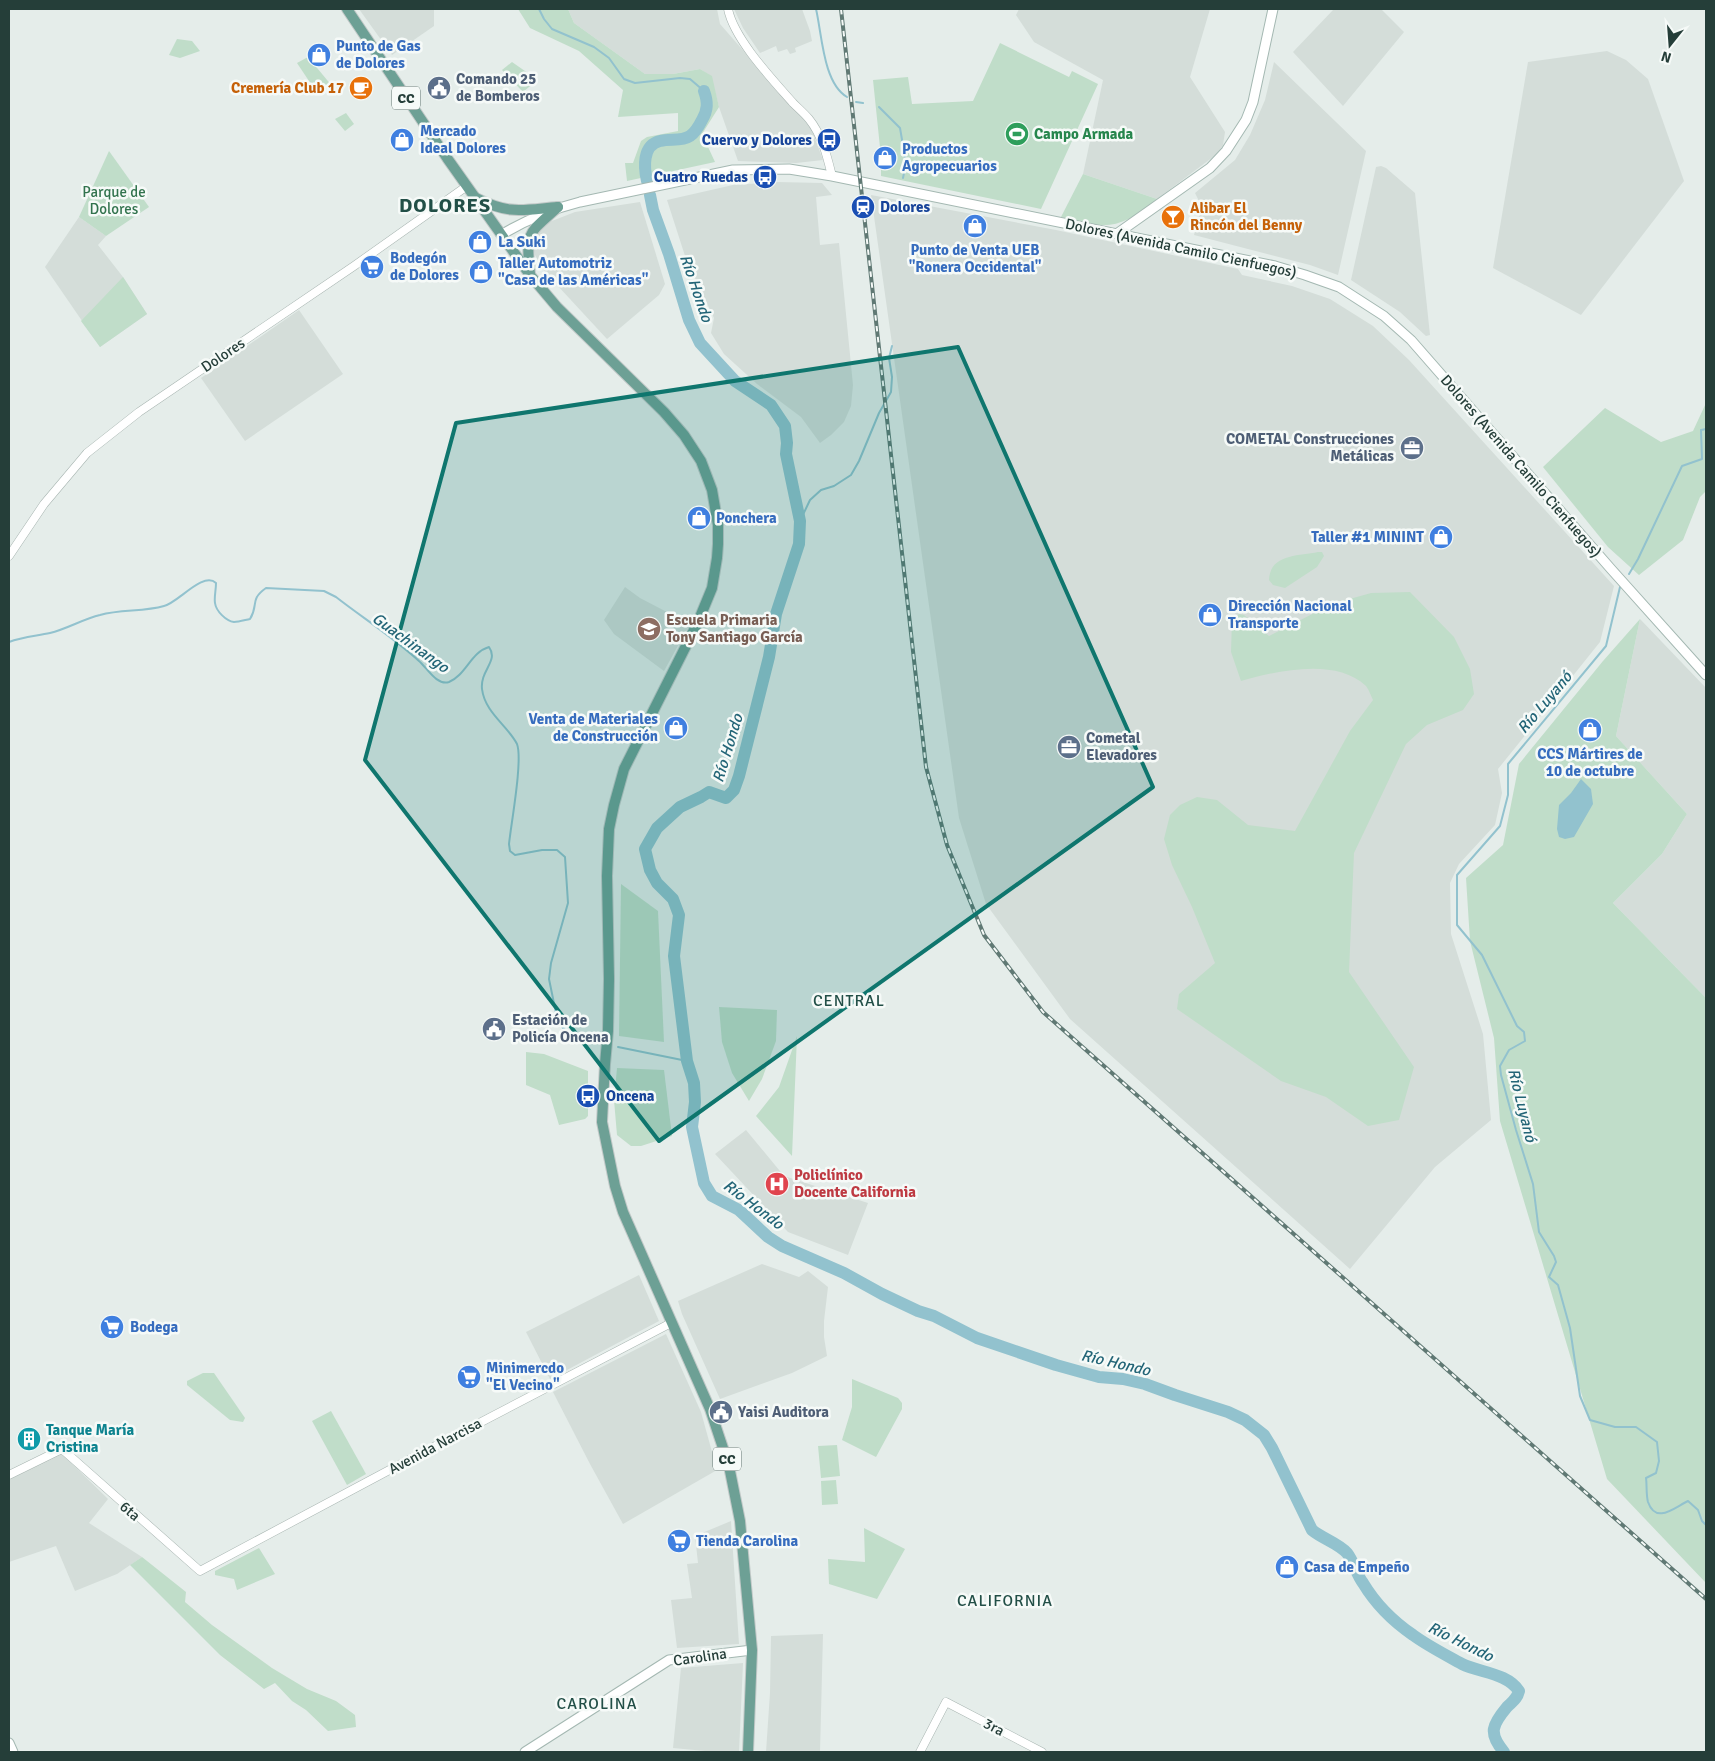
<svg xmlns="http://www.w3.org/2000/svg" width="1715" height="1761" font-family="Signika,sans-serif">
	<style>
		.built { fill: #d4ddd9 }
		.green { fill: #c0ddc9 }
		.water { fill: #92c2ce }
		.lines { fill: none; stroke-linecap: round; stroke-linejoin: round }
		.stream { stroke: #92c2ce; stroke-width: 2 }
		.river { stroke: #92c2ce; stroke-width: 12 }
		.tertiary-casing { stroke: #a8b5b1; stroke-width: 9 }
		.secondary-casing { stroke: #a4b8b2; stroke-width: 11 }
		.primary-casing { stroke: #c2c9c8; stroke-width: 12 }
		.tertiary { stroke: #fff; stroke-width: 8 }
		.secondary { stroke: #fff; stroke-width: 9 }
		.primary { stroke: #6da095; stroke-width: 10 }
		.rail-casing { stroke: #607974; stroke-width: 4 }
		.rail { stroke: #f6faf8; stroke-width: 2; stroke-dasharray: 5.5; stroke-linecap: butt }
		.marked { fill: #0f766e; fill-opacity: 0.2; stroke: #0f766e; stroke-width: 4; stroke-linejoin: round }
		.labels { text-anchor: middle; stroke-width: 5; stroke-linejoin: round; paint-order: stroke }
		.shield { fill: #f6faf8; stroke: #647672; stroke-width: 1 }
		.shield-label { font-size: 14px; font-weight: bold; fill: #253e39 }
		.shop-label { font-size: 15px; font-weight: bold; fill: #366cbe; stroke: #f6faf8; text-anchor: start }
		.service-label { font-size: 15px; font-weight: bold; fill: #4e5e75; stroke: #f6faf8; text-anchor: start }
		.food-label { font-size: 15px; font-weight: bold; fill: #c56008; stroke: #f6faf8; text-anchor: end }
		.leisure-label { font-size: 15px; font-weight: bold; fill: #27864d; stroke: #f6faf8; text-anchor: start }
		.transit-label { font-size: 15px; font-weight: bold; fill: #164399; stroke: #f6faf8; text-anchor: end }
		.park-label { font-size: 15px; fill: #32734e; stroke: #f6faf8 }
		.street-label { font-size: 15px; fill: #253e39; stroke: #f6faf8 }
		.education-label { font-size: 15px; font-weight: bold; fill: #785e54; stroke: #f6faf8; text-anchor: start }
		.health-label { font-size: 15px; font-weight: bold; fill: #be3a42; stroke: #f6faf8; text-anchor: start }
		.culture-label { font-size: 15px; font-weight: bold; fill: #0d838f; stroke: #f6faf8; text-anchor: start }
		.water-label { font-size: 16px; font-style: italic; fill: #236577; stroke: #f6faf8 }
		.neighbourhood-label { font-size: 16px; letter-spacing: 1px; fill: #224f47; stroke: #f6faf8 }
		.district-label { font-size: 20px; font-weight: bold; letter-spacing: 1px; fill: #224f47; stroke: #f6faf8 }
	</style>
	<rect width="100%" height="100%" fill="#e5edea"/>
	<g class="built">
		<path d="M359 9H434V26L392 55Z"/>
		<path d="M568 9H717L720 24 811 128 823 160 796 163 738 161 719 107 711 76 700 69 673 74H645L574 23Z"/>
		<path d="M734 9H802L810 31 812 41 795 48 796 52 790 54 787 49 778 52 776 46 760 53 743 28Z"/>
		<path d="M1019 9H1210L1190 77 1225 132 1223 145 1217 154 1157 199 1083 174 1103 80 1034 42 1016 15Z"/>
		<path d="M1334 9H1381L1404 32 1343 106 1293 52Z"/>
		<path d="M1607 51 1626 60 1648 79 1684 181 1581 315 1493 268 1528 62Z"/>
		<path d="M1274 62 1366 151 1338 275 1310 265 1194 235 1202 207 1195 193 1235 160 1250 135 1265 100Z"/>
		<path d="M1381 166 1386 168 1415 193 1430 335 1426 336 1400 312 1351 280 1376 167Z"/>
		<path d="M777 182 822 183 832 195 816 197 820 245 839 243 853 385 851 406 844 422 831 435 820 443 801 417 757 384 724 354 711 333 714 318 686 259 667 200 733 185Z"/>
		<path d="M871 195 1056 230 1238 269 1242 275 1292 286 1330 299 1373 326 1409 360 1614 586 1600 642 1498 769 1502 793 1495 825 1459 864 1450 883 1451 934 1483 1034 1491 1120 1435 1167 1350 1269 1070 1019 986 904 959 818Z"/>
		<path d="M640 202 665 284 659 295 607 339 545 272 535 255 532 243 535 232 544 224 575 212Z"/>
		<path d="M79 217 106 236 98 245 123 277 147 314 100 347 45 267Z"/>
		<path d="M299 310 343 374 245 441 201 378Z"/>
		<path d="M625 587 640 598 690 624 664 671 614 634 604 620Z"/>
		<path d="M1640 619 1706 688V998L1613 903 1662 854 1687 814 1616 736Z"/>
		<path d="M746 1130 784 1176 868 1203 848 1255 788 1232 715 1154Z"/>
		<path d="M762 1264 799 1277 808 1271 828 1287 824 1321V1337L827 1356 792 1373 720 1399 682 1314 678 1301Z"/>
		<path d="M639 1275 659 1321 550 1379 526 1332Z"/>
		<path d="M666 1334 701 1412 717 1470 623 1524 590 1464 553 1392Z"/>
		<path d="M61 1453 108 1499 89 1523 142 1557 117 1574 75 1591 56 1546 9 1562V1479Z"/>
		<path d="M731 1521 739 1644 677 1648 671 1600 692 1598 687 1564 698 1563 695 1536Z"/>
		<path d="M823 1634 820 1752H766L770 1693 771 1636Z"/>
		<path d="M743 1663 739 1752H716L673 1748 681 1668Z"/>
	</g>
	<g class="green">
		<path d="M518 9H568L574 23 645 74H673L700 69 712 76 719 107 702 134 715 162 627 181 625 163H633L641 141 647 137 678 131V113L618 117 623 90 579 51 530 28Z"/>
		<path d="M177 39 192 41 200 51 180 58 169 55Z"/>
		<path d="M1000 43 1069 77 1072 71 1098 84 1041 209 881 176V157L873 80 908 77 912 104 973 101Z"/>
		<path d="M308 57 332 86 317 93 297 63Z"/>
		<path d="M512 62 535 78V82L523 92 502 70Z"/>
		<path d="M346 113 354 124 345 131 335 119Z"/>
		<path d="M109 151 149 207 106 236 79 217Z"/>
		<path d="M1083 174 1157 199C1118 231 1107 229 1061 217Z"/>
		<path d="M123 277 147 314 100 347 81 321Z"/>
		<path d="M1706 403V491L1700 497 1683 540 1639 575 1608 547 1543 467 1605 408 1661 442 1693 431Z"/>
		<path d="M1318 552H1322L1324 556 1317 567 1285 588 1273 585 1269 580C1270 554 1298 556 1318 552Z"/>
		<path d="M1410 592 1454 637 1470 669 1474 694 1463 710 1427 725 1406 744 1354 853 1349 972 1414 1067 1399 1120 1368 1126 1326 1097 1281 1081 1177 1009 1179 994 1215 963 1192 907 1172 865 1164 839 1170 815 1180 805 1197 797 1217 800 1248 825 1295 831 1350 731 1373 700C1371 696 1369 690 1366 686 1336 657 1276 671 1241 681L1231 652 1232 619 1239 614 1244 615 1269 636 1332 604 1371 593Z"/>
		<path d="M1640 619 1616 736 1687 814 1662 854 1613 903 1706 998V1583L1607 1479 1500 1121 1494 1038 1470 941 1466 878 1503 845 1519 764 1603 661Z"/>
		<path d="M621 884 658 911 664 1042 619 1036Z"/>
		<path d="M719 1007 777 1010 776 1041 762 1079 749 1101 732 1073 722 1042Z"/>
		<path d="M797 1036 792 1156 756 1116 779 1087Z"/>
		<path d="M526 1052 544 1054 588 1071V1116L585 1119 559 1125 550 1095 526 1085Z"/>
		<path d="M617 1068 664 1070 672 1136 641 1146H631L617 1135 614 1100Z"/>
		<path d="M203 1373H214L245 1418 243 1422 230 1420 187 1385V1381Z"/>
		<path d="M852 1379 898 1398 902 1403V1409L876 1457 842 1440 852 1407Z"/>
		<path d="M331 1411 366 1474 347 1485 312 1421Z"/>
		<path d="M837 1445 840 1476 821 1478 818 1446Z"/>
		<path d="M836 1480 838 1504 822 1505 821 1481Z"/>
		<path d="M864 1528 905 1549 877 1599 829 1584 828 1559 865 1562Z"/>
		<path d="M259 1548 275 1574 237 1590 234 1579 215 1575V1571Z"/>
		<path d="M142 1557 186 1592 185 1602 212 1625 272 1668 307 1689 336 1701 355 1715 356 1727 328 1731 306 1710 292 1701 275 1683 264 1689 220 1655 130 1565Z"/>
	</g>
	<path class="water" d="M1581 779 1591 789 1593 804 1574 837 1565 839 1559 837 1557 829 1559 805 1571 793Z"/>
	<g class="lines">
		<g class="stream">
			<path d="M539 9 544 19 552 29 594 47 609 58 624 79 635 83 680 78 690 79 704 91"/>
			<path d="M816 9C822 34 823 83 847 97"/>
			<path d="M856 102 863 103"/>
			<path d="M879 107 900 128 906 163 903 178"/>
			<path d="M800 521 810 500 821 490 834 486 851 475 859 461 879 413 891 392 892 377 889 358 892 346"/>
			<path d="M1629 574 1638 559 1682 466 1702 459 1701 430 1706 429"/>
			<path d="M1620 587 1606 646 1508 764V795L1500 826 1457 875V925L1482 955 1517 1026 1524 1032 1525 1041 1509 1050 1500 1066 1501 1075 1516 1130 1533 1184 1539 1232 1554 1256 1556 1262 1549 1277 1558 1285 1570 1328 1580 1396 1590 1420 1615 1427H1636L1657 1442 1659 1461 1656 1473 1646 1478C1647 1485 1646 1495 1648 1502 1656 1525 1675 1507 1688 1501L1698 1510 1702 1521 1706 1525"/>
			<path d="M9 642C22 637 36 636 50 633 67 629 83 619 100 615 121 609 143 612 164 606 178 603 203 571 216 583 216 590 214 597 215 603 216 611 226 621 234 622 239 622 245 620 250 619 259 605 249 600 266 588L324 591 336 597C363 618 394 638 419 661 427 668 437 686 449 682 466 675 471 652 489 647 499 661 480 670 482 689 485 713 508 726 517 744 523 760 511 824 509 844L510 851 515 855 542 850H557L565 857 568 903 551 963 549 979 557 1018 563 1028 571 1034 596 1042"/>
			<path d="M618 1047 687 1061"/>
		</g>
		<g class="river">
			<path d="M647 181C644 168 642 145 660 141 670 138 681 142 690 136 696 132 699 126 702 120 708 110 708 102 704 91"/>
			<path d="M650 195 653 210 669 254 689 320 700 343 735 381 771 405 785 426 787 443 786 454 800 521 799 544 776 614 769 657 739 776 734 790 726 798 709 792 701 797 680 807 657 828 645 849 650 870 657 883 673 899 679 915 674 956 687 1061 694 1083 695 1102 692 1127 704 1183 712 1196 739 1210 768 1237 782 1246 844 1273 882 1294 918 1311 934 1316 977 1338 1056 1365 1099 1377 1123 1379 1145 1384 1175 1395 1228 1412 1245 1420 1264 1435 1272 1448 1312 1530C1323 1539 1338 1543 1347 1553 1354 1562 1356 1574 1363 1583 1375 1603 1394 1622 1413 1635 1428 1646 1446 1655 1462 1664 1481 1673 1507 1673 1519 1691 1517 1699 1513 1701 1507 1707 1492 1725 1488 1733 1504 1752"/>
		</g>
		<g class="tertiary-casing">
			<g id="tertiary">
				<path d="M728 9C734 39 772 79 793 103 798 108 804 113 809 119 822 135 827 156 832 176"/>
				<path d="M9 556 44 504 87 453 139 412 354 266 467 186"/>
				<path d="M9 1475 62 1449 200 1571 395 1467 671 1323"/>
				<path d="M920 1752 946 1702 1042 1752"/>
			</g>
		</g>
		<g class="secondary-casing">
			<g id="secondary">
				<path d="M1118 233 1210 168 1226 151 1246 120 1253 102 1273 9"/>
				<path d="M501 235C526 220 552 209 580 202L733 170 789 169 832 176 1275 266 1305 275 1339 287 1384 316 1411 340 1611 569 1706 675"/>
				<path d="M9 1743 13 1752"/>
				<path d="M525 1752 669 1660 752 1650"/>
			</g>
		</g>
		<g class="primary-casing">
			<g id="primary">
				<path d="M347 9 447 158 530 275 557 307 664 412 684 435 701 461 712 490 718 525V544L717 558 712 588 698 622 624 769 614 805 609 829 607 876 609 979 608 1031 605 1064 602 1122 615 1186 623 1212 710 1409 729 1466 740 1521 752 1650 748 1752"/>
				<path d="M476 198C510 215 522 210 558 207"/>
				<path d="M530 274C526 231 527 235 558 207"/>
			</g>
		</g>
		<use href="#tertiary" class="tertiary"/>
		<use href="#secondary" class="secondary"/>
		<use href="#primary" class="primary"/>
		<g class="rail-casing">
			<path id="rail" d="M841 9 926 767 947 845 984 935 1043 1012 1706 1599"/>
		</g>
		<use href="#rail" class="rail"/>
	</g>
	<path class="marked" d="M958 347 1153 787 659 1141 365 760 456 423Z"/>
	<defs>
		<g id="shop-disc" transform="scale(1.25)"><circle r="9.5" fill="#3f7fe0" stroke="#f6faf8"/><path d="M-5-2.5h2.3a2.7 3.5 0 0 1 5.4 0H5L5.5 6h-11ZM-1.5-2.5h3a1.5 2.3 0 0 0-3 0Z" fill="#fff"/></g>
		<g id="cafe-disc" transform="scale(1.25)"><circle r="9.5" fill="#e8710a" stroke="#f6faf8"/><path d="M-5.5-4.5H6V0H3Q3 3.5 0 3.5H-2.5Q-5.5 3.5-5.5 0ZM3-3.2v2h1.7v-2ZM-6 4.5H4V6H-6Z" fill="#fff"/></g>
		<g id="civic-disc" transform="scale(1.25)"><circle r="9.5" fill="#5c6f8a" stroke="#f6faf8"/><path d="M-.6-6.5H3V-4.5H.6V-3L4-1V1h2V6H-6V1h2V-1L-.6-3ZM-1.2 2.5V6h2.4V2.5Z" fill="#fff"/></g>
		<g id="stadium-disc" transform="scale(1.25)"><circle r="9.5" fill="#2e9e5b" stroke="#f6faf8"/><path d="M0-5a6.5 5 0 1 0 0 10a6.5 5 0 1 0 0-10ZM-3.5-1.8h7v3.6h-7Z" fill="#fff"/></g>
		<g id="bus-disc" transform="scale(1.25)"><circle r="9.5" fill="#1a4fb4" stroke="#f6faf8"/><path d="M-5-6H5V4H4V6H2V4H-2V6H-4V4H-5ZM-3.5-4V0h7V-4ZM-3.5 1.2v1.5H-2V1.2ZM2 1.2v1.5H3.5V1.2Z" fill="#fff"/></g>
		<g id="station-disc" transform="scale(1.25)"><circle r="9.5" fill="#1a4fb4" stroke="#f6faf8"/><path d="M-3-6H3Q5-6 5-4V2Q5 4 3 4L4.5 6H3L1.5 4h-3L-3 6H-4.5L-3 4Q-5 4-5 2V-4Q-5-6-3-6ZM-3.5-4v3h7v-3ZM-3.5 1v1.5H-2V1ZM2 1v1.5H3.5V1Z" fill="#fff"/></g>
		<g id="bar-disc" transform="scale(1.25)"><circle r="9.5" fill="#e8710a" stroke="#f6faf8"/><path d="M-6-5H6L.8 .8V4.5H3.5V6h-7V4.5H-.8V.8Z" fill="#fff"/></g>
		<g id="supermarket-disc" transform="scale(1.25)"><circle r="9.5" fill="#3f7fe0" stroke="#f6faf8"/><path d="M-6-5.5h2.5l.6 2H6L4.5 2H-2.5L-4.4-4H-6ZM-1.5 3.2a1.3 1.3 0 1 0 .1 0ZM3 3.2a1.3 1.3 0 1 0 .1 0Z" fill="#fff"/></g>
		<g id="office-disc" transform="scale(1.25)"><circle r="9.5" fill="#5c6f8a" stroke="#f6faf8"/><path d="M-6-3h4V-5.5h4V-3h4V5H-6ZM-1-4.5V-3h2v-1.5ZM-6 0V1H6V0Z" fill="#fff"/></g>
		<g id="school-disc" transform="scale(1.25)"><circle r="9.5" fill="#8d6e63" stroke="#f6faf8"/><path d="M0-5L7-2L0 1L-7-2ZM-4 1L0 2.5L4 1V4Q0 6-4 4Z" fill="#fff"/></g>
		<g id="hospital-disc" transform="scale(1.25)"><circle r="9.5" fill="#e0444e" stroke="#f6faf8"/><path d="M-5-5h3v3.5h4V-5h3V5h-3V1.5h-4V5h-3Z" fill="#fff"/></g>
		<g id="building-disc" transform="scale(1.25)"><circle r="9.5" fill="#0f9aa8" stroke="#f6faf8"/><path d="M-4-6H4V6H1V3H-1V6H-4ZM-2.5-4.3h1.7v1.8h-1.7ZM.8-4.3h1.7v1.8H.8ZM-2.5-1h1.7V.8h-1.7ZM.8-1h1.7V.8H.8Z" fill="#fff"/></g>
	</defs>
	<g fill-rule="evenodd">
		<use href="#shop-disc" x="319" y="55"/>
		<use href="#cafe-disc" x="361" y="88"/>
		<use href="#civic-disc" x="439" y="88"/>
		<use href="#stadium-disc" x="1017" y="134"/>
		<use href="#shop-disc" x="402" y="140"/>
		<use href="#bus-disc" x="829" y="140"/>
		<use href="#shop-disc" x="885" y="158"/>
		<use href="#bus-disc" x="765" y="177"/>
		<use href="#station-disc" x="863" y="207"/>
		<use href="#bar-disc" x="1173" y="217"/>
		<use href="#shop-disc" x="975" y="226"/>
		<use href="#shop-disc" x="480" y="242"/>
		<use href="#supermarket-disc" x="372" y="267"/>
		<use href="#shop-disc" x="481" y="272"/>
		<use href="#office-disc" x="1412" y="448"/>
		<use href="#shop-disc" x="699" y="518"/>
		<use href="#shop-disc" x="1441" y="537"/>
		<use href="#shop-disc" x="1210" y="615"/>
		<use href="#school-disc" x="649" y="629"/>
		<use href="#shop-disc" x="676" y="728"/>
		<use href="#shop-disc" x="1590" y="730"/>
		<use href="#office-disc" x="1069" y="747"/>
		<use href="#civic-disc" x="494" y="1029"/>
		<use href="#bus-disc" x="588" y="1096"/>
		<use href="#hospital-disc" x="777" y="1184"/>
		<use href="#supermarket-disc" x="112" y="1327"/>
		<use href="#supermarket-disc" x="469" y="1377"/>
		<use href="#civic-disc" x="721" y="1412"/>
		<use href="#building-disc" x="29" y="1439"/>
		<use href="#supermarket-disc" x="679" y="1541"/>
		<use href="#shop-disc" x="1287" y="1567"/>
	</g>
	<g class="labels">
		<g class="shield">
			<rect x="392" y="86.5" width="28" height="23" rx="4"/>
			<rect x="713" y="1447.5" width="28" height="23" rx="4"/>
		</g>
		<g class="shield-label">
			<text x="406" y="103">CC</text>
			<text x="727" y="1464">CC</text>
		</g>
		<g class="shop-label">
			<text x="336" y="51">Punto de Gas<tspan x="336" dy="17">de Dolores</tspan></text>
			<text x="420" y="136">Mercado<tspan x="420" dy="17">Ideal Dolores</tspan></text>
			<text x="902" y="154">Productos<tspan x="902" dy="17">Agropecuarios</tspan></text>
			<text x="498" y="247">La Suki</text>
			<text x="975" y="255" text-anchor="middle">Punto de Venta UEB<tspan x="975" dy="17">"Ronera Occidental"</tspan></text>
			<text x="390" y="263">Bodegón<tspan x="390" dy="17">de Dolores</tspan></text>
			<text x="498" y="268">Taller Automotriz<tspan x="498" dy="17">"Casa de las Américas"</tspan></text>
			<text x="716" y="523">Ponchera</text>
			<text x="1424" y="542" text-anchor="end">Taller #1 MININT</text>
			<text x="1228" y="611">Dirección Nacional<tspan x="1228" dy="17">Transporte</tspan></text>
			<text x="658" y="724" text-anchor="end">Venta de Materiales<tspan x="658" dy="17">de Construcción</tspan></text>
			<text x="1590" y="759" text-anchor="middle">CCS Mártires de<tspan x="1590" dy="17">10 de octubre</tspan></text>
			<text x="130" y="1332">Bodega</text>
			<text x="486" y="1373">Minimercdo<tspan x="486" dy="17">"El Vecino"</tspan></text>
			<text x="696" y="1546">Tienda Carolina</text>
			<text x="1304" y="1572">Casa de Empeño</text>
		</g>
		<g class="service-label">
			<text x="456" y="84">Comando 25<tspan x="456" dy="17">de Bomberos</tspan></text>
			<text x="1394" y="444" text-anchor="end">COMETAL Construcciones<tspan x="1394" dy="17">Metálicas</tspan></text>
			<text x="1086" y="743">Cometal<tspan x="1086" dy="17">Elevadores</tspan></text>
			<text x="512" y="1025">Estación de<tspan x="512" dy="17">Policía Oncena</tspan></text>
			<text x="738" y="1417">Yaisi Auditora</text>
		</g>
		<g class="food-label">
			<text x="344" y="93">Cremería Club 17</text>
			<text x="1190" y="213" text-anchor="start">Alibar El<tspan x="1190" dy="17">Rincón del Benny</tspan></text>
		</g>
		<g class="leisure-label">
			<text x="1034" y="139">Campo Armada</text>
		</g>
		<g class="transit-label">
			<text x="812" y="145">Cuervo y Dolores</text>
			<text x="748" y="182">Cuatro Ruedas</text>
			<text x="880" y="212" text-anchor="start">Dolores</text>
			<text x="606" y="1101" text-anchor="start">Oncena</text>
		</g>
		<g class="park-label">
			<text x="114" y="197">Parque de<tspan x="114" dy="17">Dolores</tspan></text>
		</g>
		<g class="street-label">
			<text transform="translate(1181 248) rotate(12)" y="5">Dolores (Avenida Camilo Cienfuegos)</text>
			<text transform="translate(223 355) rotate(-34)" y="5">Dolores</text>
			<text transform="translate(1521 466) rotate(49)" y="5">Dolores (Avenida Camilo Cienfuegos)</text>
			<text transform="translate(435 1446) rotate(-28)" y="5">Avenida Narcisa</text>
			<text transform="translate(130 1511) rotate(41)" y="5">6ta</text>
			<text transform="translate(700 1657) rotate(-8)" y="5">Carolina</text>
			<text transform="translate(994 1727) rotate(28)" y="5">3ra</text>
		</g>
		<g class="education-label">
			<text x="666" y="625">Escuela Primaria<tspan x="666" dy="17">Tony Santiago García</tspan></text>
		</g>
		<g class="health-label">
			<text x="794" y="1180">Policlínico<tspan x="794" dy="17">Docente California</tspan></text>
		</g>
		<g class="culture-label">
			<text x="46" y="1435">Tanque María<tspan x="46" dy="17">Cristina</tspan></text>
		</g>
		<g class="water-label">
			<text transform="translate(697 288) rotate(71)" y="6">Río Hondo</text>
			<text transform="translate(411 642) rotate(36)" y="6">Guachinango</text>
			<text transform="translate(1544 702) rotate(-50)" y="6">Río Luyanó</text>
			<text transform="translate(727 748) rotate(-73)" y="6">Río Hondo</text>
			<text transform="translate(1523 1105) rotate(76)" y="6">Río Luyanó</text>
			<text transform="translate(754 1204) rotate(37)" y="6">Río Hondo</text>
			<text transform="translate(1116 1362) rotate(13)" y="6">Río Hondo</text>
			<text transform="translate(1461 1641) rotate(26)" y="6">Río Hondo</text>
		</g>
		<g class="neighbourhood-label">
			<text x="849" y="1006">CENTRAL</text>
			<text x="1005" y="1606">CALIFORNIA</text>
			<text x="597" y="1709">CAROLINA</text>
		</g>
		<g class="district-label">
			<text x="445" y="212">DOLORES</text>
		</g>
	</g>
	<rect width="1715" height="1761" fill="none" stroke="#253e39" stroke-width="20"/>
	<g transform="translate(1670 45) rotate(197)" stroke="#f6faf8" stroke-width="4" paint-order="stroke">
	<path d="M0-4L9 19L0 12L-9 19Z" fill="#253e39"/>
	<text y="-8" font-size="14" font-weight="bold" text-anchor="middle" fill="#253e39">N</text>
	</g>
</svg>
